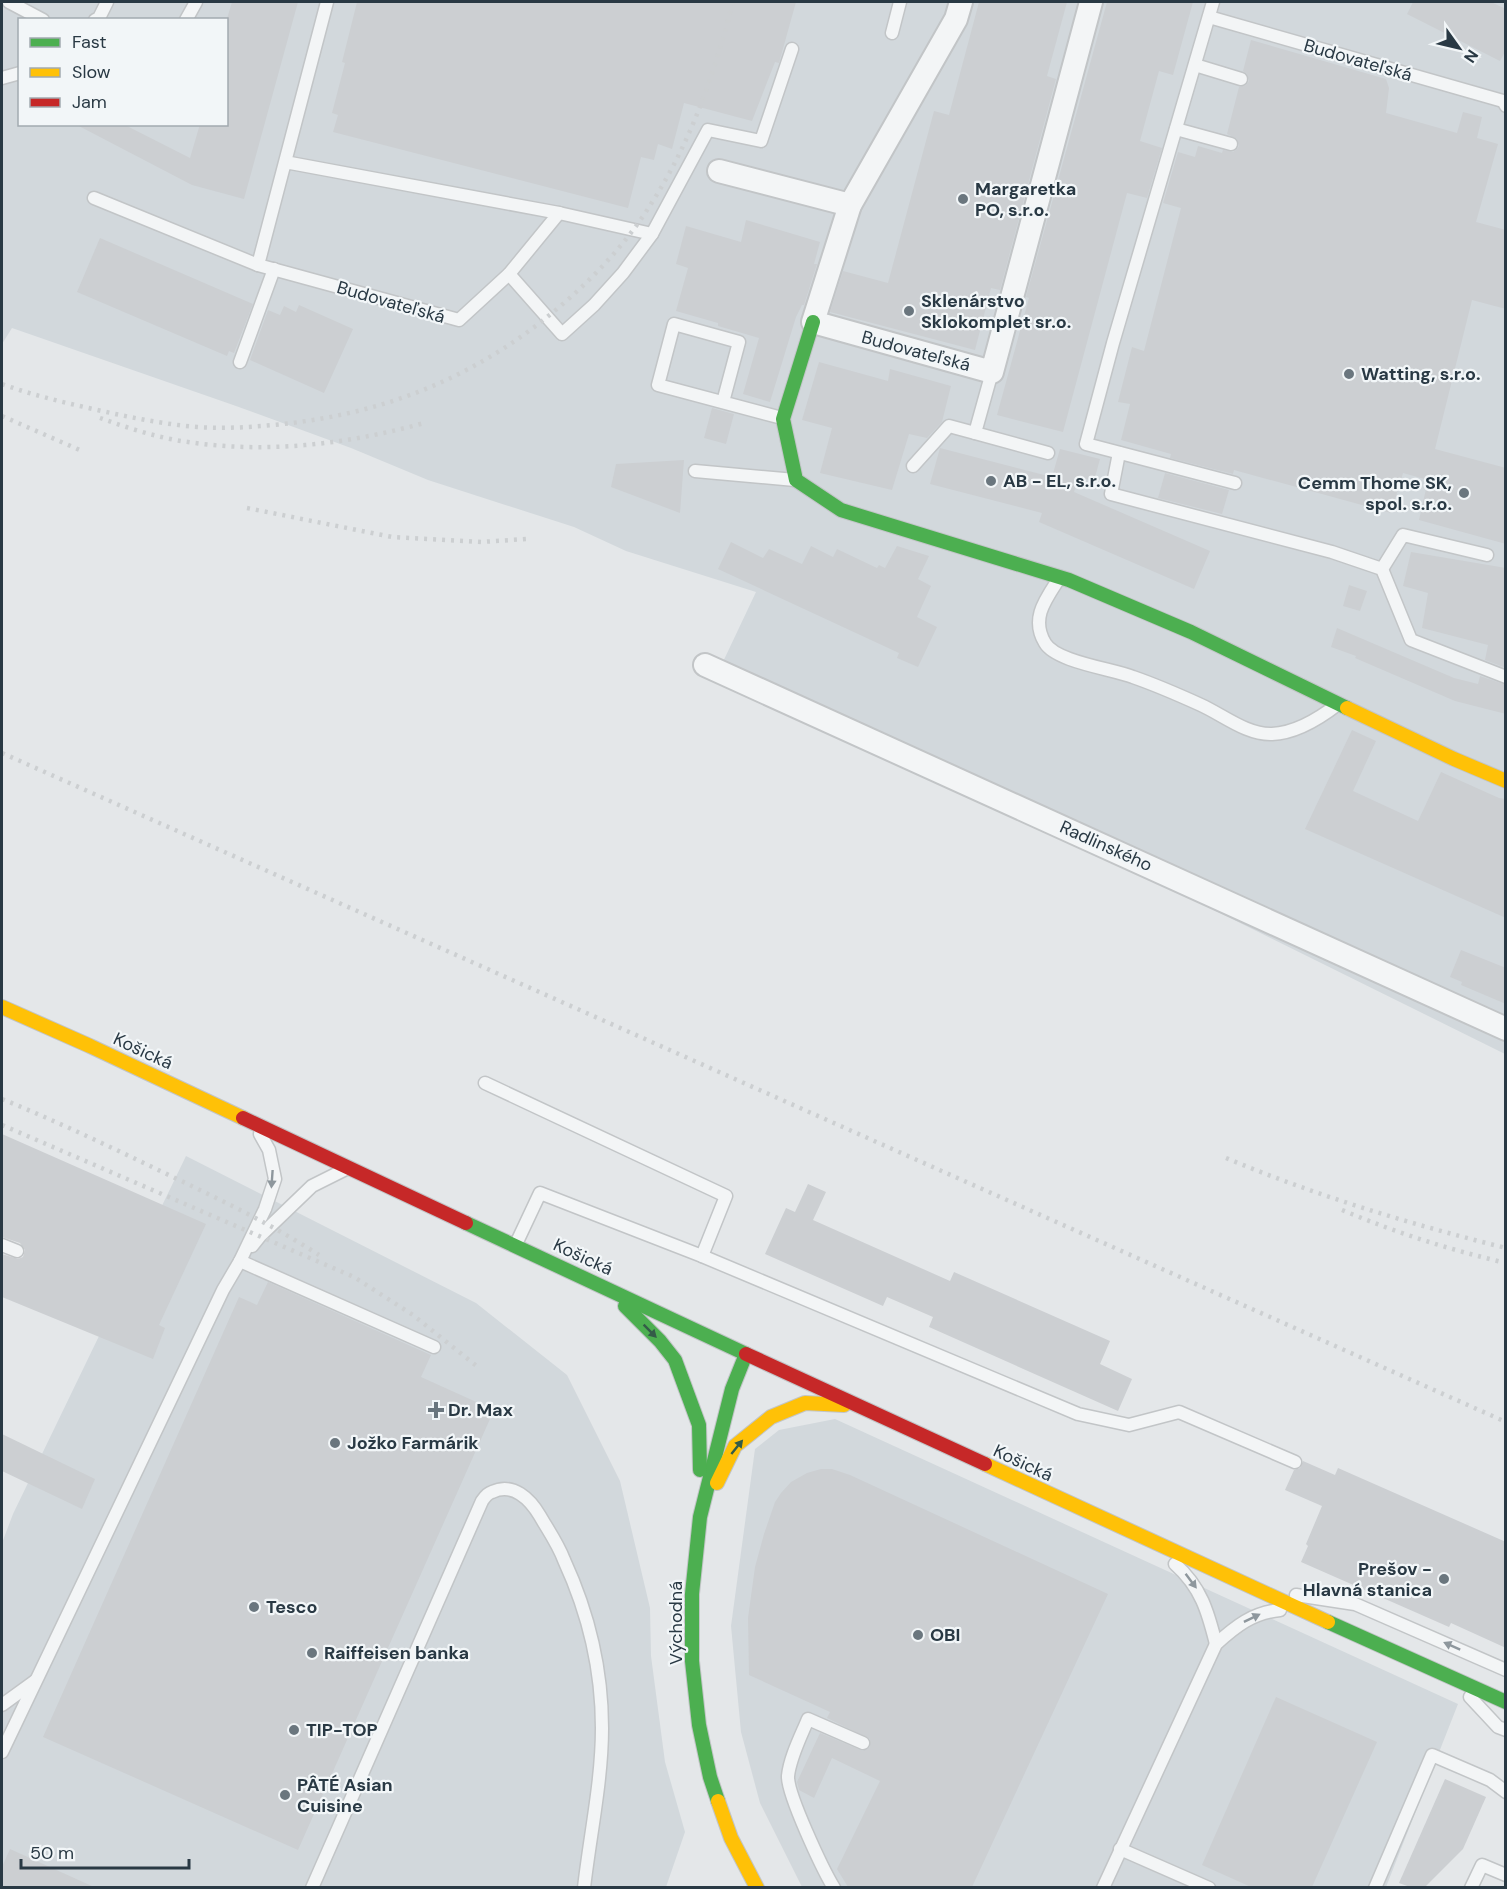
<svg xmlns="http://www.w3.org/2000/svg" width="1507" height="1889" font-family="'DM Sans',sans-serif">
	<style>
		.built { fill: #d2d8dc; fill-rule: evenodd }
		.building { fill: #cccfd2 }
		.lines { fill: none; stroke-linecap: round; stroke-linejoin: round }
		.lane-casing { stroke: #c2c5c7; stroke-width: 15 }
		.street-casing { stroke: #c2c5c7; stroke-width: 26 }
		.fast-casing { stroke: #c2c5c7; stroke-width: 16 }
		.slow-casing { stroke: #c2c5c7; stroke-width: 16 }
		.jam-casing { stroke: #c2c5c7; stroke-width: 16 }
		.lane { stroke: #f3f5f6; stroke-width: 12 }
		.street { stroke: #f3f5f6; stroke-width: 22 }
		.fast { stroke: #4caf50; stroke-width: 14 }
		.slow { stroke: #ffc107; stroke-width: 14 }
		.jam { stroke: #c62828; stroke-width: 14 }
		.rail { stroke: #cccfd1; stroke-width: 4.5; stroke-dasharray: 3 6; stroke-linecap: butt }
		.oneway { fill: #8e979d }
		.oneway2 { fill: #345c48 }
		.poi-dot { fill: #6a767e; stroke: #f2f6f8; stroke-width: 2 }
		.labels { text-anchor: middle; stroke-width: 4.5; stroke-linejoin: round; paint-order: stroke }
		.street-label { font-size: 18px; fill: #293944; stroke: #f2f6f8 }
		.poi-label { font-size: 18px; font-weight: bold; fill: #293944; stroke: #f2f6f8; text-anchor: start }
	</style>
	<rect width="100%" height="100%" fill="#e4e7e9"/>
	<g class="built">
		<path d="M2 2H1505V1054L721 666 756 592 626 551 574 527 428 480 351 448 236 406 12 328 2 344ZM20 20H226V124H20Z"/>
		<path d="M186 1156 476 1303 567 1375 620 1481 650 1608 651 1656 665 1762 685 1832 666 1887H2V1543L13 1514Z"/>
		<path d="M835 1419 1458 1704 1386 1887H802L760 1803 741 1732 731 1626 755 1449 779 1430Z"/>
	</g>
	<g class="building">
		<path d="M232 2H298L244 199 192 185 75 124H123L190 158 200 124H226V22Z"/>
		<path d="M357 2H796L779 63 775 62 752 121 684 103 672 149 658 144 654 160 641 157 628 208 333 132 338 115 332 113 345 63 342 62Z"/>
		<path d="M979 2H1067L1047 76 1056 79 1000 290 991 288 975 350 830 312 843 271 888 283 934 111 949 115Z"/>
		<path d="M1107 2H1193L1173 75 1159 71 1140 141 1162 148 1147 198 1127 193 1063 432 997 415 1029 298 1026 297Z"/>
		<path d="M1413 2H1491L1506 9V50L1500 61 1407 14Z"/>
		<path d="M1251 40 1386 79 1389 88 1386 113 1457 133 1463 112 1482 117 1477 138 1498 144 1476 222 1506 230V309L1472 300 1435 449 1506 468V544L1419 520 1428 480 1403 473 1391 513 1234 470 1233 474 1170 458 1171 454 1121 440 1130 404 1118 402 1132 347 1144 351 1181 208 1163 203 1178 152 1195 157 1198 146 1222 153 1223 150 1233 152 1237 149 1239 146 1237 139 1227 134 1239 87 1246 85 1249 81 1247 74 1243 71Z"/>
		<path d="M746 220 820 242 814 264H817L804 305H802L796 317 770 402 743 394 759 338 718 326V323L676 311 688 268 676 264 686 226 741 242Z"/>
		<path d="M100 238 253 304 234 353 229 351 227 356 77 292Z"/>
		<path d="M299 305 353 329 324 393 250 360 268 310 280 315 284 306 296 312Z"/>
		<path d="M819 362 888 381 890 369 951 386 942 422 927 438 909 434 892 490 820 473 832 428 802 420Z"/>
		<path d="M712 408 734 414 726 444 704 438Z"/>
		<path d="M940 448 1052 477 1060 449 1100 459 1094 481 1079 477 1074 492 1210 551 1194 589 1039 522 1042 513 930 484Z"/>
		<path d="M684 460 680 513 611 487 616 464Z"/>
		<path d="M1165 473 1229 490 1222 514 1158 498Z"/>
		<path d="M731 542 763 558 769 549 802 564 811 546 833 557 837 549 877 568 879 565 885 568 897 546 929 556 918 579 931 586 917 617 937 627 918 667 897 658 899 653 718 569Z"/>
		<path d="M1411 552 1506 568V668L1485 660 1488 645 1422 628 1428 593 1403 586Z"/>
		<path d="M1349 585 1367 591 1360 611 1343 606Z"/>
		<path d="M1337 628 1454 678 1478 684 1480 676 1506 685V714L1455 701 1355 658 1356 656 1331 647Z"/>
		<path d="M1352 730 1376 741 1353 791 1418 821 1441 772 1499 798 1506 799V918L1305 829Z"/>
		<path d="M1461 950 1506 968V1004L1461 985 1462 982 1450 977Z"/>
		<path d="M2 1134 206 1224 159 1325 165 1328 153 1359 2 1297V1254L18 1259 23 1257 25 1250 20 1243 2 1237Z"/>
		<path d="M808 1184 826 1192 813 1220 950 1281 954 1272 1110 1341 1100 1364 1132 1379 1118 1411 929 1327 933 1317 887 1297 883 1306 765 1254 786 1208 795 1212Z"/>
		<path d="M268 1282 431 1355 421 1377 494 1410 298 1850 43 1737 239 1297 257 1305Z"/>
		<path d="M2 1434 95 1479 82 1509 2 1471Z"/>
		<path d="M1303 1461 1335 1475 1338 1468 1506 1542V1648L1451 1623 1449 1627 1301 1562 1308 1546 1306 1544 1322 1506 1285 1490 1294 1470 1300 1468Z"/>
		<path d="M821 1469H832L850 1475 1108 1594 972 1887H848L837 1869 880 1781 832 1758 814 1798 799 1790 797 1782 820 1733 863 1751 870 1747V1739L827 1718 830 1712 749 1675 748 1618 755 1567 764 1534 775 1502 781 1493 791 1482 807 1473Z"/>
		<path d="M1276 1697 1377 1742 1312 1887H1251L1202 1865Z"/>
		<path d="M1445 1779 1486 1797 1463 1849 1425 1887H1410L1399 1883Z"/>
		<path d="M10 1849 94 1887H2V1867Z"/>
	</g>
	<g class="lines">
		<g class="lane-casing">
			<g id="lane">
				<path d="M9 2 43 20"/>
				<path d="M1213 2 1113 343 1086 444 1235 483"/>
				<path d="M1209 17 1503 101 1506 106"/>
				<path d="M95 20 99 18 107 2"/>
				<path d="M186 20 196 2"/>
				<path d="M892 33 900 2"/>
				<path d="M1195 65 1241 79"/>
				<path d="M2 78 20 73"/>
				<path d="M1176 129 1231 144"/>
				<path d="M285 162 559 213 509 274 459 320 258 265 327 2"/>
				<path d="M94 198 258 265"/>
				<path d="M559 213 652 234"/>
				<path d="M509 274 562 334 594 305 623 273 652 234 708 130 761 141 792 49"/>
				<path d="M240 362 274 269"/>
				<path d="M992 372 975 433 1048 453"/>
				<path d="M723 402 739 342 674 324 658 385 782 418"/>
				<path d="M1119 453 1111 494 1332 552 1382 569 1411 640 1506 677"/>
				<path d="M913 466 949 426 975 433"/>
				<path d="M695 471 795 480"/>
				<path d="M1382 569 1403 535 1487 555"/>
				<path d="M1060 577C1046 599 1030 618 1045 643 1056 662 1113 669 1133 677 1156 685 1179 695 1201 705 1223 715 1247 735 1272 734 1297 733 1320 718 1338 704"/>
				<path d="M485 1083 726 1196 702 1256"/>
				<path d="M516 1244 540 1193 702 1256 1078 1414 1129 1425 1179 1412 1295 1462"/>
				<path d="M2 1245 17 1251"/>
				<path d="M252 1246 260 1236 312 1186 344 1170"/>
				<path d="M240 1261 434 1347"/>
				<path d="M1175 1564C1201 1587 1208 1612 1216 1644"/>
				<path d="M1296 1595 1355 1604 1506 1670"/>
				<path d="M1470 1697 1498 1727 1506 1730"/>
				<path d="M2 1705 35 1681"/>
				<path d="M2 1752 223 1290 240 1261 265 1209 275 1179 269 1150 260 1134"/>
				<path d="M1120 1849 1209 1888"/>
				<path d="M312 1888 482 1501C484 1498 488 1493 492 1492 513 1482 530 1499 540 1516 548 1530 558 1544 564 1560 588 1612 602 1670 602 1728 602 1781 590 1835 584 1888"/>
				<path d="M834 1888C823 1870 787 1794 788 1776 790 1757 801 1736 808 1719L863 1743"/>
				<path d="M1103 1888 1216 1644C1236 1626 1252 1613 1280 1610"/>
				<path d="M1375 1888 1432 1755 1490 1780 1506 1792"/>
				<path d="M1471 1888 1482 1865 1506 1875"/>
			</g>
		</g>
		<g class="street-casing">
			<g id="street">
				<path d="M961 2 956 19 850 205 813 322 992 372 1091 2"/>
				<path d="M719 171 850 205"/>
				<path d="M705 665 1506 1029"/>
			</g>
		</g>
		<g class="fast-casing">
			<g id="fast">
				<path d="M813 322 783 419 796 480 841 510 1069 580 1191 632 1347 708"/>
				<path d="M466 1223 746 1354 732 1389 700 1517 692 1594V1661L699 1725 710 1777 718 1801"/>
				<path d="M625 1306 660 1341 675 1360 699 1425 700 1470"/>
				<path d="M1328 1622 1506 1702"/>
			</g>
		</g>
		<g class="slow-casing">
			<g id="slow">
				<path d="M1347 708 1454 759 1506 781"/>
				<path d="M2 1007 90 1046 243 1118"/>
				<path d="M985 1464 1328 1622"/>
				<path d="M717 1483 735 1446 771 1417 805 1403 844 1405"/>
				<path d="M718 1801 731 1838 757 1888"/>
			</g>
		</g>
		<g class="jam-casing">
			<g id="jam">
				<path d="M243 1118 466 1223"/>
				<path d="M746 1354 985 1464"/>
			</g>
		</g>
		<use href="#lane" class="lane"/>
		<use href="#street" class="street"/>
		<use href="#fast" class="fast"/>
		<use href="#slow" class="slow"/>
		<use href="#jam" class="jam"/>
		<g class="rail">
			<path d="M2 384C32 395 62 402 93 409 128 417 162 424 197 427 226 429 254 427 283 424 376 414 458 384 533 328 578 294 621 252 651 204 692 140 714 74 733 2"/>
			<path d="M2 416 82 451"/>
			<path d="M100 418C128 428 158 438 188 442 267 454 348 444 424 423"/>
			<path d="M247 508 392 537 481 542 526 539"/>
			<path d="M2 753 1506 1422"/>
			<path d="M2 1099C51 1119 100 1142 148 1165 206 1193 265 1220 319 1255"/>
			<path d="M2 1125 354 1277 413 1315 479 1368"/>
			<path d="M1226 1158C1317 1196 1410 1224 1506 1248"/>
			<path d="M1342 1210C1397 1233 1447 1249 1506 1263"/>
		</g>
	</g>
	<defs><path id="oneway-solid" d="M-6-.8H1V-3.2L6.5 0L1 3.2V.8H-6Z" transform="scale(1.5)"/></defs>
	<g class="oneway">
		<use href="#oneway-solid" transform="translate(272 1179) rotate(94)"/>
		<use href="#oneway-solid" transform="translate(1191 1581) rotate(53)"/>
		<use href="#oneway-solid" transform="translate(1252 1618) rotate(-26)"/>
		<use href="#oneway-solid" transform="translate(1452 1646) rotate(-156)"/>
	</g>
	<g class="oneway2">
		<use href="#oneway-solid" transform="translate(650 1331) rotate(45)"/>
		<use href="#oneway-solid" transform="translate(737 1447) rotate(-51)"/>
	</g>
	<g class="poi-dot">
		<circle cx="963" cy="199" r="6"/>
		<circle cx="909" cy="311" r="6"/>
		<circle cx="1349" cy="374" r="6"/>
		<circle cx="991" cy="481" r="6"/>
		<circle cx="1464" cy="493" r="6"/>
		<path d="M433 1401h6v6h6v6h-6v6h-6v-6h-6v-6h6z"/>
		<circle cx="335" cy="1443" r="6"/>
		<circle cx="1444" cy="1579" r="6"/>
		<circle cx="254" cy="1607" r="6"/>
		<circle cx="918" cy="1635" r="6"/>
		<circle cx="312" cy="1653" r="6"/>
		<circle cx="294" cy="1730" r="6"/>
		<circle cx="285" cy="1795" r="6"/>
	</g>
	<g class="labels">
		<g class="street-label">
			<text transform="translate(1358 60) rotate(16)" y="6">Budovateľská</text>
			<text transform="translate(391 302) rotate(16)" y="6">Budovateľská</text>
			<text transform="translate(916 351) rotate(15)" y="6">Budovateľská</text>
			<text transform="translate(1106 846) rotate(24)" y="6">Radlinského</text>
			<text transform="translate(143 1051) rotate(25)" y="6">Košická</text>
			<text transform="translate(583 1257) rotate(25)" y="6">Košická</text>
			<text transform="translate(1023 1463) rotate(25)" y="6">Košická</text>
			<text transform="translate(676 1623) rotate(-90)" y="6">Východná</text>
		</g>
		<g class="poi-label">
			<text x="975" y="195">Margaretka<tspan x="975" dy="21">PO, s.r.o.</tspan></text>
			<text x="921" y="307">Sklenárstvo<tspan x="921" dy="21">Sklokomplet sr.o.</tspan></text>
			<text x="1361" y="380">Watting, s.r.o.</text>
			<text x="1003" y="487">AB - EL, s.r.o.</text>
			<text x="1452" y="489" text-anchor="end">Cemm Thome SK,<tspan x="1452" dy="21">spol. s.r.o.</tspan></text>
			<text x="448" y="1416">Dr. Max</text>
			<text x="347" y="1449">Jožko Farmárik</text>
			<text x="1432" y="1575" text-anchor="end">Prešov -<tspan x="1432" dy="21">Hlavná stanica</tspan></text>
			<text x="266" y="1613">Tesco</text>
			<text x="930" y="1641">OBI</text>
			<text x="324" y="1659">Raiffeisen banka</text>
			<text x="306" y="1736">TIP-TOP</text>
			<text x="297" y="1791">PÂTÉ Asian<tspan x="297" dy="21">Cuisine</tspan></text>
		</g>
	</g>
	<rect width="1507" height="1889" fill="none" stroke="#293944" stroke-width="6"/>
	<rect x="18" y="18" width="210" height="108" fill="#f2f6f8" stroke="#a2aab0" stroke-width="1.5"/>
	<rect x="30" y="38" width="30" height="9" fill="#4caf50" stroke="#a2aab0" stroke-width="1.5"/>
	<text x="72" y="48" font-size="18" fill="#293944">Fast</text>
	<rect x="30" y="68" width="30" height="9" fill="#ffc107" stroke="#a2aab0" stroke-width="1.5"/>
	<text x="72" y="78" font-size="18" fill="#293944">Slow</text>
	<rect x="30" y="98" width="30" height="9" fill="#c62828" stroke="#a2aab0" stroke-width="1.5"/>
	<text x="72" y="108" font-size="18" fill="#293944">Jam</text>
	<g transform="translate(1459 48) rotate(124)" stroke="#f2f6f8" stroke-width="4.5" paint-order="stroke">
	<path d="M0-4.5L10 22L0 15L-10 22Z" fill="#293944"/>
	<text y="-9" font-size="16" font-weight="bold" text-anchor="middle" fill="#293944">N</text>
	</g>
	<path d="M21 1859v9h168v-9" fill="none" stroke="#293944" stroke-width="3"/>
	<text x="30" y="1859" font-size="18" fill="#293944" stroke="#f2f6f8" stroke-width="4.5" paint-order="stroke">50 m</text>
</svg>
